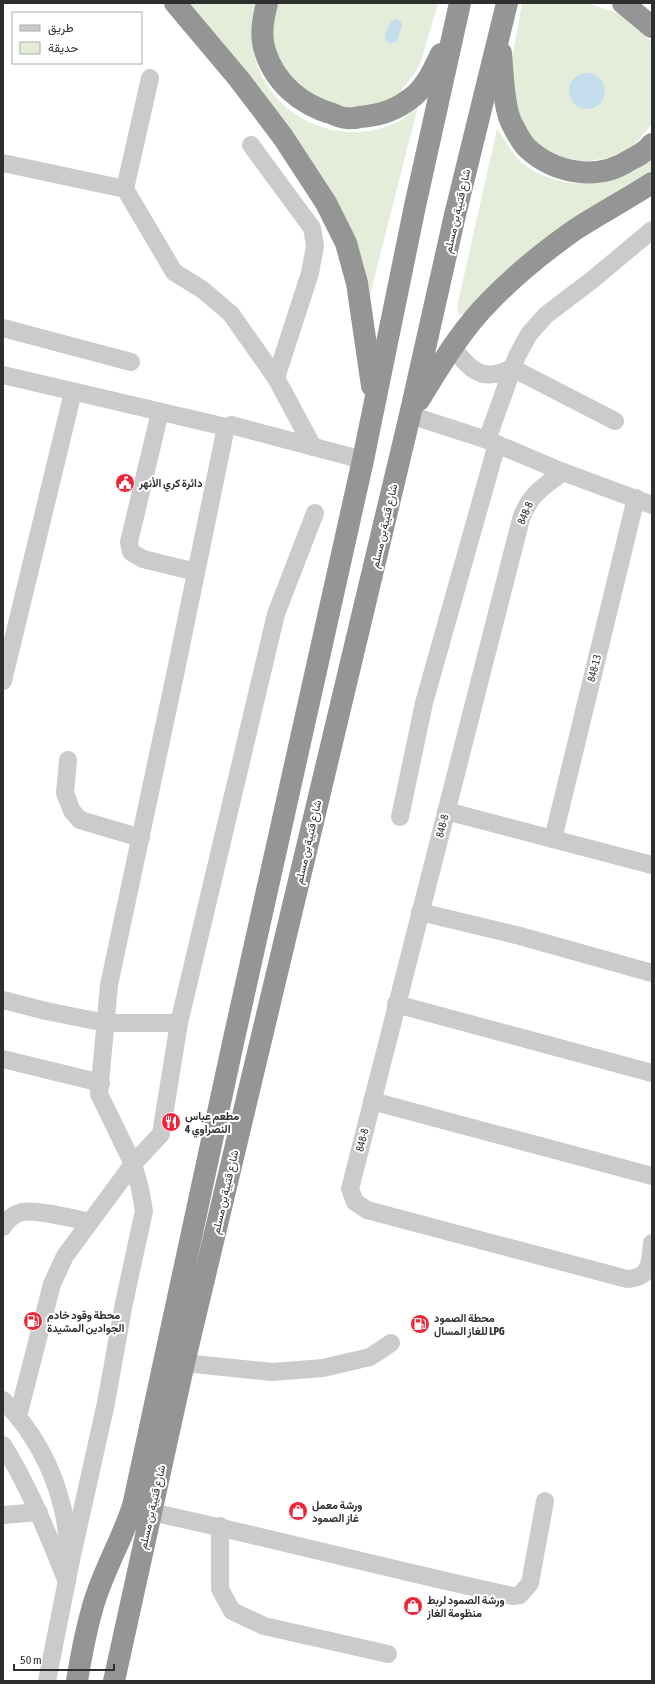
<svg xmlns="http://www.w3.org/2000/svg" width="655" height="1684" font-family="'Asap Condensed',Vazirmatn,sans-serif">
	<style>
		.green { fill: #e4ecda }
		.water { fill: #c5deee }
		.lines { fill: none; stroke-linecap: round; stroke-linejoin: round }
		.minor { stroke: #cbcbcb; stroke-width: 18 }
		.highway { stroke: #959595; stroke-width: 22 }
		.labels { text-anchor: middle; stroke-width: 4; stroke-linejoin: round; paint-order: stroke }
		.street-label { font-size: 11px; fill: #2e2e2e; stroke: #fff }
		.poi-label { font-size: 11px; font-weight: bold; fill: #2e2e2e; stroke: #fff; text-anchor: start }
	</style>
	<rect width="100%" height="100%" fill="#fff"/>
	<g class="green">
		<path d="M184 3H256C255 17 252 32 253 46 254 60 261 76 269 88 298 130 356 145 401 120 407 116 412 110 418 106L370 295 364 265 347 221Z"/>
		<path d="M279 3H438L421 61 416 71 395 99 385 106 327 108 280 70 272 33 275 10Z"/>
		<path d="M522 3H588L619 14 637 26 652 43V124L631 148 608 158 588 161H572L536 147 514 112 512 59Z"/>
		<path d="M497 129C506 140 511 154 522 163 556 192 620 190 652 158V172C598 206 543 241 494 282 482 292 475 310 459 315L457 307Z"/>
	</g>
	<g class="water">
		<path d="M397 19 401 22 402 25 397 41 390 44 386 41 385 35 391 21Z"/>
		<circle cx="587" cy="91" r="18"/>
	</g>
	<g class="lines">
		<g class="minor">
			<path d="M251 145 312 228 315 246 310 273 276 378"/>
			<path d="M3 163 125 189 174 272 203 290 231 314 276 378 313 447"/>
			<path d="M125 189 150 78"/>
			<path d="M3 328 131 362"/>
			<path d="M452 347C463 360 475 378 495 374 501 373 507 370 512 368L615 421"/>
			<path d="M3 375 226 427 231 425 363 460"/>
			<path d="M160 412 129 542 131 552 143 559 196 572"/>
			<path d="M410 415 487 440 563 472 652 505"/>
			<path d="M487 440 517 356 529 334 546 315 592 280 652 230"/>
			<path d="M563 472C544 486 529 495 521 519L350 1189 355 1202 367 1210 627 1279C651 1278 650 1262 652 1243"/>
			<path d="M3 681 73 392"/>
			<path d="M68 760 65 793 72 811 80 820 141 838"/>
			<path d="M446 811 652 865"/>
			<path d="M400 817 424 703 497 444"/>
			<path d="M553 839 636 498"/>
			<path d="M420 912 520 936 652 973"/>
			<path d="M3 1000 46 1011 106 1023H179"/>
			<path d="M396 1004 652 1073"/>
			<path d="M3 1059 101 1083"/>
			<path d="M372 1101 652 1176"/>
			<path d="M3 1227C7 1220 14 1214 22 1212 35 1209 75 1219 90 1222"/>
			<path d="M184 1363 272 1372 323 1368 370 1357 391 1343"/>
			<path d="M3 1400C32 1430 52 1465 62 1506 66 1520 67 1536 69 1551"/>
			<path d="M18 1416 52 1284 65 1256 133 1164 161 1134 179 1023 276 614 315 513"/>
			<path d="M3 1445C30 1488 48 1535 67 1582"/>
			<path d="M151 1512C272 1538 392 1570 513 1596L520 1595 530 1583 545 1501"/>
			<path d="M3 1515 39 1512"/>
			<path d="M220 1526V1589L232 1611 264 1626 388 1654"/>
			<path d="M47 1681 71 1560 106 1403 124 1303 144 1211 140 1188 133 1164 99 1094 109 985 175 675 226 427"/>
		</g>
		<g class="highway">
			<path d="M175 3 239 79 283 137 326 203 346 243 357 283 372 386"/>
			<path d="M267 3C263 19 260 35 265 51 275 83 301 105 333 114 337 116 343 118 347 118 351 119 356 118 360 117 382 115 397 110 415 95 427 84 434 69 441 54"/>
			<path d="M623 3 652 27"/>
			<path d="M501 53C503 73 503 104 511 122 515 130 521 142 527 148 555 174 598 181 630 160 638 156 647 151 652 144"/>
			<path d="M419 400C440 366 461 330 490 301 516 274 546 250 576 229 601 213 627 199 652 183"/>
			<path d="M77 1681C81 1656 86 1630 93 1606 103 1571 122 1540 133 1506L233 1043 363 460 415 206 460 3"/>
			<path d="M114 1681 184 1363 410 415 455 215 507 3"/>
		</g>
	</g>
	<defs>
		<g id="civic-disc" transform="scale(1)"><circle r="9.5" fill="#f02436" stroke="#fff"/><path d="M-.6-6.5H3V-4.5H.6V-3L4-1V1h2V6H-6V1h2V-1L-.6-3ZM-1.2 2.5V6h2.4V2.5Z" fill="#fff"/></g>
		<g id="restaurant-disc" transform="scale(1)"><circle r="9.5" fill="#f02436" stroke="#fff"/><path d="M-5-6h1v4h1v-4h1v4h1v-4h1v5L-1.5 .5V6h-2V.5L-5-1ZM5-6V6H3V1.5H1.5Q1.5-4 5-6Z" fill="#fff"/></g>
		<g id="fuel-disc" transform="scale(1)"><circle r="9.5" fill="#f02436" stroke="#fff"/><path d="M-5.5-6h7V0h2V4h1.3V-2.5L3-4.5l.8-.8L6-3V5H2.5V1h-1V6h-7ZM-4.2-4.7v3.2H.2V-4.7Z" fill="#fff"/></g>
		<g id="shop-disc" transform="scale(1)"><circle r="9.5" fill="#f02436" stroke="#fff"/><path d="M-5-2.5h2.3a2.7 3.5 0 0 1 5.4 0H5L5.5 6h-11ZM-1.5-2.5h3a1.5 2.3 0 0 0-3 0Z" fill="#fff"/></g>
	</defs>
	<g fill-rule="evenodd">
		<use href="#civic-disc" x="125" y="483"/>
		<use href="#restaurant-disc" x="171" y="1122"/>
		<use href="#fuel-disc" x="33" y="1321"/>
		<use href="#fuel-disc" x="420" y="1324"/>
		<use href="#shop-disc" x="298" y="1511"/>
		<use href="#shop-disc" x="413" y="1606"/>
	</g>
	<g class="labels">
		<g class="street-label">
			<text transform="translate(457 211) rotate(-77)" y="4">شارع قتيبة بن مسلم</text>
			<text transform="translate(525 513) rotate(-67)" y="4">848-8</text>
			<text transform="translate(384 526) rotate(-77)" y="4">شارع قتيبة بن مسلم</text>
			<text transform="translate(594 668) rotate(-76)" y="4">848-13</text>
			<text transform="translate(442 826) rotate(-76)" y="4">848-8</text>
			<text transform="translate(308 842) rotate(-77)" y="4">شارع قتيبة بن مسلم</text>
			<text transform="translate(362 1140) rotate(-76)" y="4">848-8</text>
			<text transform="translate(225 1192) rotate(-77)" y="4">شارع قتيبة بن مسلم</text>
			<text transform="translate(152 1507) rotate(-77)" y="4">شارع قتيبة بن مسلم</text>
		</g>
		<g class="poi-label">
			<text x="139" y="487">دائرة كري الأنهر</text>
			<text x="185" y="1120">مطعم عباس<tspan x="185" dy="13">النصراوي 4</tspan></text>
			<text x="47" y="1319">محطة وقود خادم<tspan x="47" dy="13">الجوادين المشيدة</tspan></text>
			<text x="434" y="1322">محطة الصمود<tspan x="434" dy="13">للغاز المسال LPG</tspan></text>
			<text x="312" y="1509">ورشة معمل<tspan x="312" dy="13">غاز الصمود</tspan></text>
			<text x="427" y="1604">ورشة الصمود لربط<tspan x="427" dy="13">منظومة الغاز</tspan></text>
		</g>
	</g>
	<rect width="655" height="1684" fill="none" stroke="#2e2e2e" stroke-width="8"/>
	<rect x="12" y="12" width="130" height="52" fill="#ffffff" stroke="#ababab"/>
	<rect x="20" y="25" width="20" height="6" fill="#cbcbcb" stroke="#ababab"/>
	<text x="48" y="32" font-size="12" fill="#2e2e2e">طريق</text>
	<rect x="20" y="42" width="20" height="12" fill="#e4ecda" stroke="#ababab"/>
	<text x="48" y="52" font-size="12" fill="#2e2e2e">حديقة</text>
	<path d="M14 1664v6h100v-6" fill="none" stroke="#2e2e2e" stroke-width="2"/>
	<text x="20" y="1664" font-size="12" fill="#2e2e2e" stroke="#ffffff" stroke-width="3" paint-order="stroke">50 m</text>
</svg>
